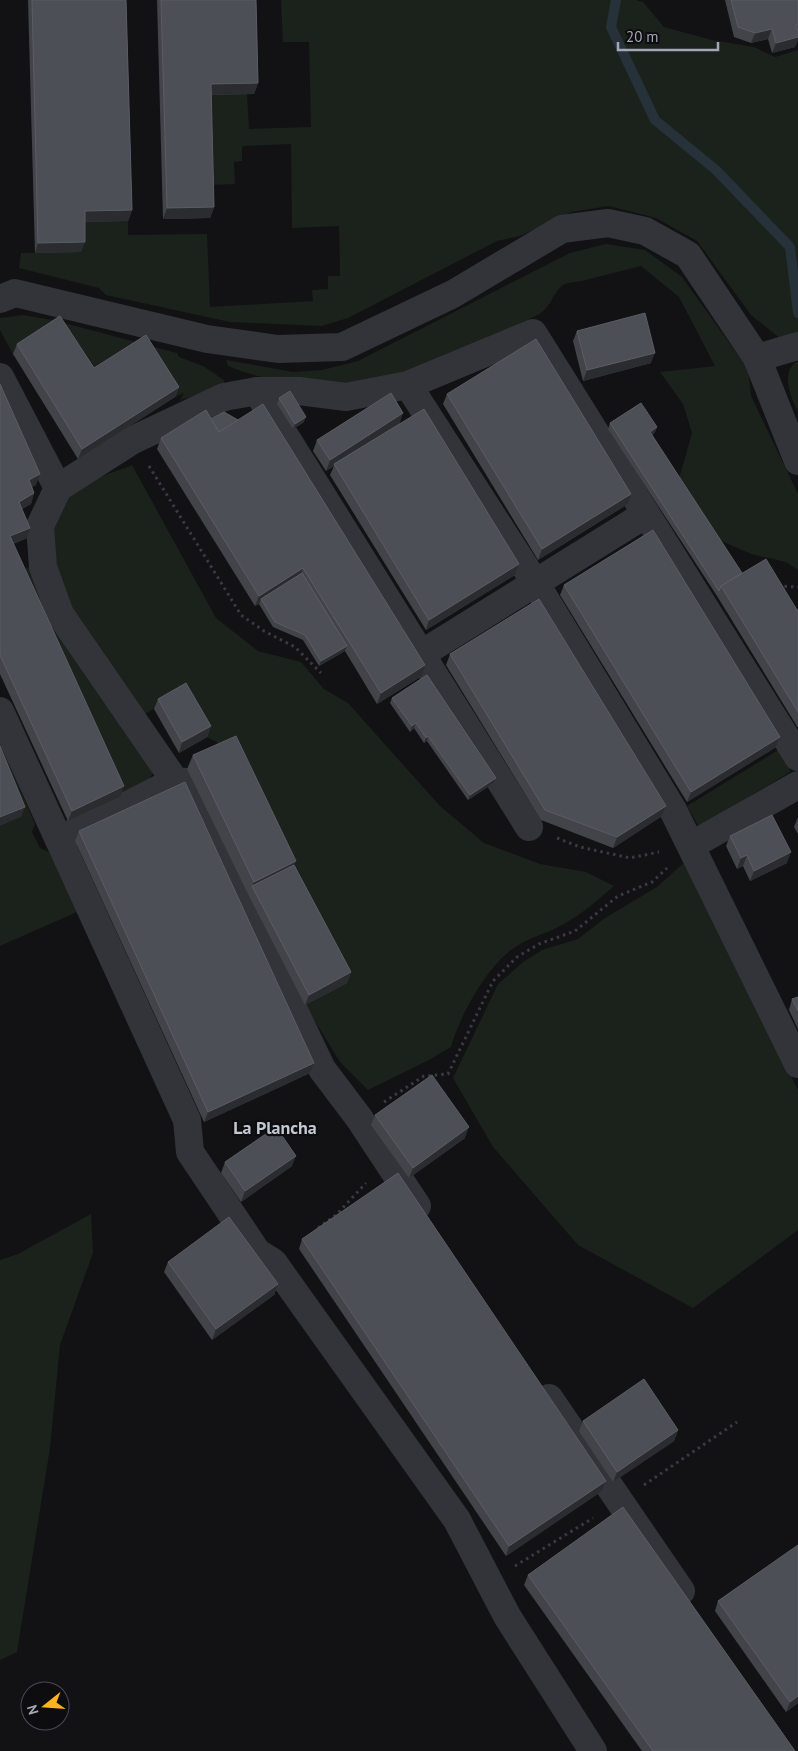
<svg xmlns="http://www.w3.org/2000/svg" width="798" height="1751" font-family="'PT Sans',sans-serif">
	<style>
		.green { fill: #1a221b }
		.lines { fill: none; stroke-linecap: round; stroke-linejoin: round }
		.stream { stroke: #273139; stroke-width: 10 }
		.path { stroke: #393b40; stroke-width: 3; stroke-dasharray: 2.5 4; stroke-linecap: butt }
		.minor { stroke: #333439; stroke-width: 28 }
		.wall { fill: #43444a }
		.shaded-wall { fill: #2b2c30 }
		.building { fill: #4d4f56; stroke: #5b5d65 }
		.labels { text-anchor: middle; stroke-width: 4.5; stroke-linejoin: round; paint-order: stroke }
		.neighbourhood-label { font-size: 18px; font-weight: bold; fill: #c4c8d2; stroke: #0d0d0f }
	</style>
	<rect width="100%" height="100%" fill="#121214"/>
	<g class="green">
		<path d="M281 0H636L643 2 664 27 712 40 754 47 775 57 798 50V334L781 339 751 315 697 241 656 218 609 206 571 212 520 236 497 241 348 318 322 326 230 322 106 295 99 288 19 268 21 253 81 252V222L128 221V235L207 234 210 307 313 301 312 290 328 289V276H340L339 226 292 228 291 144 242 146V161L234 162 235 184 209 185 207 95 247 94 249 129 311 127 309 42H283Z"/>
		<path d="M606 244 645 250 682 277 748 369 751 396 798 494V570L786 562 751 554 717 539 679 479 692 433 683 404 660 372 715 366 679 297 641 266C621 271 601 276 582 281 576 282 568 282 563 285 554 291 551 306 542 312 536 317 523 321 515 326 431 375 321 405 228 366L226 360 293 372 322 370 358 361 570 253Z"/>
		<path d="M23 315 53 320 177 353 179 357 203 366 224 380V387L180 400 184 393 175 397 90 379 13 354 0 330V318Z"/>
		<path d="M798 361V412C791 398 779 371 798 361Z"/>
		<path d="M132 465 216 618 258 651 301 662 324 689 348 703 440 806 484 843 540 864 586 872 614 886C598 900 581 915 562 925 547 934 529 937 514 948 488 965 459 1017 451 1047L429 1060 368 1090 340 1062 305 1005 347 982 318 928 231 750 207 737 182 693 141 716C104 663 0 549 76 490 89 479 116 472 132 465Z"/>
		<path d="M35 565 153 771 149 782 120 797 17 572Z"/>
		<path d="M0 744 35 824 32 832 40 848 49 852 77 912 0 946V826L21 817 0 766Z"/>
		<path d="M780 749 790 764V772L699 827 687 806Z"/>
		<path d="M688 859 798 1090V1230L693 1308 578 1245 493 1147 453 1078 498 984 523 962 542 950 578 939 605 918 657 887Z"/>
		<path d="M91 1214 93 1253 60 1345 50 1448 17 1652 0 1660V1260L18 1254Z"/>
	</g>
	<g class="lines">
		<path class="stream" d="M616 0 611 27 655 120 716 170 790 247 798 313"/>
		<g class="path">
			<path d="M149 466 241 615 264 631 295 647 321 673"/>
			<path d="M778 586 798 587"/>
			<path d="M557 838 580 847 630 858 659 852"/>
			<path d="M384 1102 424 1076 448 1074 493 981 517 957 539 944 575 931 618 896 652 882 667 868"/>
			<path d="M318 1228 336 1215 366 1183"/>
			<path d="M644 1485 737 1422"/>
			<path d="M515 1566 593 1518"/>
		</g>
		<g class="minor">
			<path d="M0 299 15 293 207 339 278 349 342 347 453 294 562 229 608 223 645 231 688 255 757 358 798 461"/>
			<path d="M757 358 798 346"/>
			<path d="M0 377 58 488 40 526 43 567 60 614 175 781 185 782 322 1069 359 1118 417 1206"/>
			<path d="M408 385 536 584 673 810 798 1064"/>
			<path d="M257 391 529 827"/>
			<path d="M58 488 133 440 224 397 257 391H299L346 397 408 385 533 333 798 757"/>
			<path d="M423 653 646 514"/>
			<path d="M0 711 187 1120 190 1152 257 1252 273 1262 457 1520 507 1616 593 1751"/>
			<path d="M59 840 175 781"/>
			<path d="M692 845 798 785"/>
			<path d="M549 1398 681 1591"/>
		</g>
	</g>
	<g class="wall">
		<path d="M28 0H126L132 210 128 221 85 222 81 252 35 253Z"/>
		<path d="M157 0H256L258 83 254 94 211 95 214 207 210 218 163 219Z"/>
		<path d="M725 0H798V40L795 47 772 53 768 39 751 43 734 37Z"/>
		<path d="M577 331 651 363 583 381 573 341Z"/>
		<path d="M17 344 94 368 179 387 175 397 78 459 13 354Z"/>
		<path d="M0 384 36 485 32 487 34 493 31 504 22 509 27 538 13 544 120 797 68 821 0 674Z"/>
		<path d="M447 394 628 504 538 560 443 404Z"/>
		<path d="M279 398 304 422 293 429 277 404Z"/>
		<path d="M211 419 422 676 377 704 345 651 319 666 303 640 273 627 259 604 255 606 157 449 161 438Z"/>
		<path d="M400 423 370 442 515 575 426 630 330 475 334 466 326 471 313 451 317 440Z"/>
		<path d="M610 423 657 427 655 432 652 435 742 573 797 610H798V728L717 596 608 429Z"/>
		<path d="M564 585 780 737 776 747 687 802 560 595Z"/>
		<path d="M450 654 666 806 662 816 613 848 541 820 446 665Z"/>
		<path d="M392 698 496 778 494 783 468 800 427 741 424 743 414 728 410 732 390 703Z"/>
		<path d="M158 699 211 726 207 737 179 753 154 709Z"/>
		<path d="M193 755 294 865 351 972 347 983 305 1005 249 896 187 769Z"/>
		<path d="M798 817V834L794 827Z"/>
		<path d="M79 831 310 1073 204 1122 75 841Z"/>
		<path d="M730 836 787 863 750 881 743 866 737 869 726 846Z"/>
		<path d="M798 997V1029L789 1010 792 999Z"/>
		<path d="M375 1115 465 1138 409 1178 371 1125Z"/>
		<path d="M225 1162 292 1166 241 1202 221 1173Z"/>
		<path d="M302 1239 606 1481 602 1491 506 1556 299 1249Z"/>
		<path d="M168 1262 278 1284 274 1295 212 1340 164 1272Z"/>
		<path d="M583 1421 678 1430 674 1441 613 1482 579 1431Z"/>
		<path d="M528 1575 795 1751H642L524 1585Z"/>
		<path d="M718 1601 798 1703 786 1712 715 1611Z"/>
	</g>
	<g class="shaded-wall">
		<path d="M772 29 768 39 751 43 755 33Z"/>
		<path d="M798 37V40L795 47 772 53 776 43Z"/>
		<path d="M258 83 254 94 207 95 211 84Z"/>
		<path d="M214 207 210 218 163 219 167 208Z"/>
		<path d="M132 210 128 221 81 222 85 211Z"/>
		<path d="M85 242 81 252 35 253 38 243Z"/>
		<path d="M655 353 651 363 583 381 587 370Z"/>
		<path d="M179 387 175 397 78 459 82 449Z"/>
		<path d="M403 413 400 423 335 465 334 464V466L326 471 330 460Z"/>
		<path d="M306 417 304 422 293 429 295 424Z"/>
		<path d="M657 427 655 432 648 437 650 432Z"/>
		<path d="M40 474 36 485 25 490 29 480Z"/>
		<path d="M34 493 31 504 15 513 19 502Z"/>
		<path d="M631 494 628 504 538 560 542 549Z"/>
		<path d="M30 528 27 538 6 546 10 536Z"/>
		<path d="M519 564 515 575 426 630 429 620Z"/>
		<path d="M303 568 300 578 261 599 259 604 255 606 259 596Z"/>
		<path d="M347 646 345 651 319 666 321 661Z"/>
		<path d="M425 665 422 676 377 704 381 693Z"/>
		<path d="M416 723 414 728 410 732 412 726Z"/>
		<path d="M211 726 207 737 179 753 182 742Z"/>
		<path d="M428 736 427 741 424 743 426 738Z"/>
		<path d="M780 737 776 747 687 802 691 792Z"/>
		<path d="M496 778 494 783 468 800 470 795Z"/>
		<path d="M124 786 120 797 68 821 72 811Z"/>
		<path d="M666 806 662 816 613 848 617 837Z"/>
		<path d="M25 807 21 817 0 826V817Z"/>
		<path d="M791 852 787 863 750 881 754 871Z"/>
		<path d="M747 855 743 866 737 869 741 858Z"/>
		<path d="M296 861 290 875 252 886 254 882Z"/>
		<path d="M351 972 347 983 305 1005 309 995Z"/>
		<path d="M314 1063 310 1073 204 1122 208 1112Z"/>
		<path d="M469 1127 465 1138 409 1178 413 1168Z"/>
		<path d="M296 1156 292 1166 241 1202 245 1191Z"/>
		<path d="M278 1284 274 1295 212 1340 216 1329Z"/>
		<path d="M678 1430 674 1441 613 1482 617 1472Z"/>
		<path d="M606 1481 602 1491 506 1556 509 1546Z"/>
		<path d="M798 1696V1703L786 1712 790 1702Z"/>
	</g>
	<g class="building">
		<path d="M32 0H126L132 210 85 211V242L38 243Z"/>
		<path d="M161 0H256L258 83 211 84 214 207 167 208Z"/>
		<path d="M731 0H798V25H796L798 32V37L776 43 772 29 755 33 738 27Z"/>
		<path d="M645 313 655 353 587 370 577 331Z"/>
		<path d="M60 316 94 368 146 335 179 387 82 449 17 344Z"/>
		<path d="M536 339 631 494 542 549 447 394Z"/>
		<path d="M0 384 40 474 29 480 34 493 19 502 30 528 10 536 124 786 72 811 0 655Z"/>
		<path d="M290 391 306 417 295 424 279 398Z"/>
		<path d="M391 393 403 413 330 460 317 440Z"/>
		<path d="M641 403 657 427 650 432 742 573 721 586 719 591 610 423Z"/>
		<path d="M263 404 425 665 381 693 303 568 259 596 161 438 206 410 219 432Z"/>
		<path d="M424 409 519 564 429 620 334 464Z"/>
		<path d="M224 412 238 420 219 432 211 419Z"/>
		<path d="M653 530 780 737 691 792 564 585Z"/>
		<path d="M766 559 797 610H798V712L721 586Z"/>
		<path d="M302 573 347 646 321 661 305 635 275 622 261 599Z"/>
		<path d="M539 599 666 806 617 837 545 810 450 654Z"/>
		<path d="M427 675 496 778 470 795 428 736 426 738 416 723 412 726 392 698Z"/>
		<path d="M186 683 211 726 182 742 158 699Z"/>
		<path d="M236 736 296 861 254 882 193 755Z"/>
		<path d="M0 746 25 807 0 817Z"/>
		<path d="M185 782 314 1063 208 1112 79 831Z"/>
		<path d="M772 815 791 852 754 871 747 855 741 858 730 836Z"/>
		<path d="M294 865 351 972 309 995 252 886Z"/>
		<path d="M798 997V1011L792 999Z"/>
		<path d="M432 1075 469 1127 413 1168 375 1115Z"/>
		<path d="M276 1127 296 1156 245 1191 225 1162Z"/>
		<path d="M398 1173 606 1481 509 1546 302 1239Z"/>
		<path d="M229 1217 278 1284 216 1329 168 1262Z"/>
		<path d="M644 1379 678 1430 617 1472 583 1421Z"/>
		<path d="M623 1507 795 1751H653L528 1575Z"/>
		<path d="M798 1545V1696L790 1702 718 1601Z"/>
	</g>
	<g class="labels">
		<g class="neighbourhood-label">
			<text x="275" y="1134">La Plancha</text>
		</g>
	</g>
	<g transform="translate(45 1706) rotate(253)"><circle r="24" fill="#0d0d0f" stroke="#494b52"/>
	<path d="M0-4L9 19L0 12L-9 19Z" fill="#ffb21f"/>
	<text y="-8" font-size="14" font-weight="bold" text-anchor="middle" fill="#a2a8b6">N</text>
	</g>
	<path d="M618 42v8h100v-8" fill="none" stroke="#a2a8b6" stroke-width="2.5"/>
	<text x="626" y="42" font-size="15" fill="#a2a8b6" stroke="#0d0d0f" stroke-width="4" paint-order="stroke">20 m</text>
</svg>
